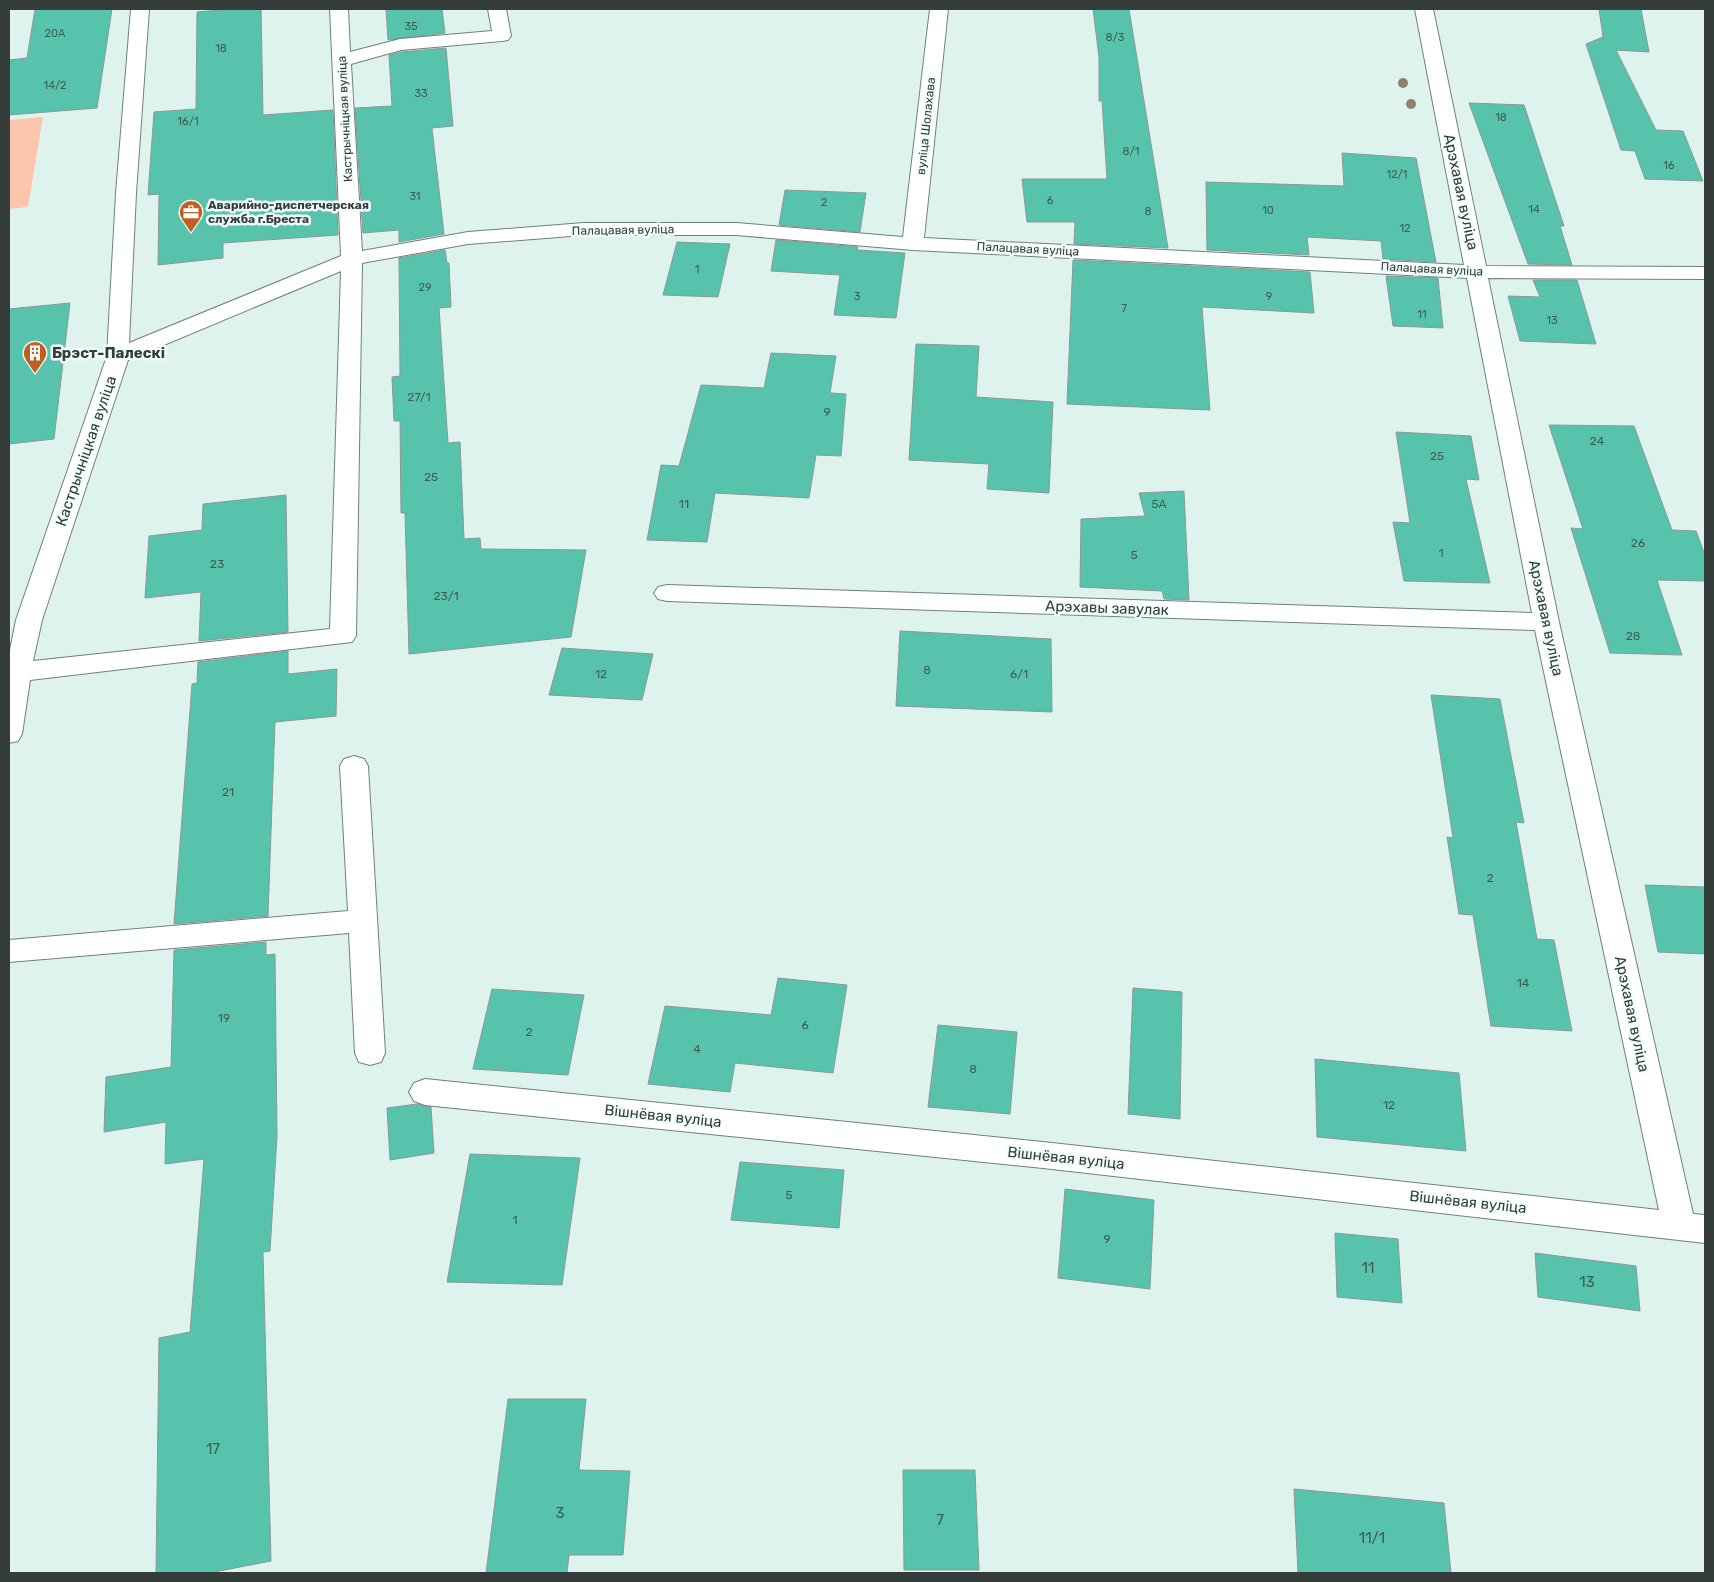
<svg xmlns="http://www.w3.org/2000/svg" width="1714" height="1582" font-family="Rubik,sans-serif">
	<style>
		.green { fill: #fbc6ab }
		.building { fill: #57c3ad; stroke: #889a95 }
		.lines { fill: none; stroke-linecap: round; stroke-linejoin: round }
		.minor-casing { stroke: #6f807c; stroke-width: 2 }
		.minor { fill: #fff; fill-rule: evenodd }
		.tree { fill: #91806d }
		.labels { text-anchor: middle; stroke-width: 5; stroke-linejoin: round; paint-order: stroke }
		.far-number-label { font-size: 11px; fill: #3e5e58 }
		.far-street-label { font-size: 12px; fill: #353d3b; stroke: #f2fefb }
		.far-poi-label { font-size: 12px; font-weight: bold; fill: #353d3b; stroke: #f2fefb; text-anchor: start }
		.number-label { font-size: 12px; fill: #3e5e58 }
		.street-label { font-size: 15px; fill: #353d3b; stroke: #f2fefb }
		.poi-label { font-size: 15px; font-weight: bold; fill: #353d3b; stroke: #f2fefb; text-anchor: start }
		.near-number-label { font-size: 15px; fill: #3e5e58 }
	</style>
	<rect width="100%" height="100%" fill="#dff3ee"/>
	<path class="green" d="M43 117 28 207 9 209V120Z"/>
	<g class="building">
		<path d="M35 9H112L97 108 9 115V60L27 58Z"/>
		<path d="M231 9H261L263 115 333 110 338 235 223 243V258L158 265 159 194 148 195 154 112 196 109 197 12Z"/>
		<path d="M386 9H442L445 33 388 40Z"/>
		<path d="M1093 9H1129L1168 248 1074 244 1075 222H1027L1022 179H1107L1102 101H1099V57Z"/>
		<path d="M1599 9H1641L1649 52 1616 50 1656 130 1683 131 1703 181 1645 179 1635 151 1621 150 1586 44 1603 37Z"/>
		<path d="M446 48 453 126 432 128 444 234 399 242V230L363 233 355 108 392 106 389 55 401 52Z"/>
		<path d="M1469 103 1524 105 1564 226H1560L1572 265 1528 264Z"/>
		<path d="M1342 153 1416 158 1436 262 1383 259 1381 241 1307 237 1309 255 1207 250 1206 182 1344 186Z"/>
		<path d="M785 190 866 193 860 232 779 225Z"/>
		<path d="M776 240 858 247 857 250 905 253 896 318 834 315 840 275 771 271Z"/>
		<path d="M677 242 730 244 718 297 663 295Z"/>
		<path d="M445 250 447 263H449L451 307 439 308 448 443 460 442 464 539 480 538 481 549 586 550 571 637 409 654 405 513H401L400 421H394L392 377 400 376 399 258Z"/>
		<path d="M1073 260 1310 272 1314 313 1202 307 1210 410 1067 404Z"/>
		<path d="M1386 276 1438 278 1443 328 1393 326Z"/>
		<path d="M1533 280H1577L1596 344 1520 341 1508 296 1540 297Z"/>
		<path d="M70 303 54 439 9 444V309Z"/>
		<path d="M916 344 979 346 976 397 1053 402 1049 493 987 489 989 464 909 460Z"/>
		<path d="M771 353 836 356 830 393 846 394 841 456 816 455 809 498 715 493 707 542 647 540 661 465 679 466 701 385 764 388Z"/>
		<path d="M1549 425 1634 426 1672 530 1696 531 1705 555V581L1657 580 1682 655 1610 653 1571 528 1583 529Z"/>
		<path d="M1396 432 1471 436 1479 480 1466 479 1490 583 1404 581 1393 522 1410 523Z"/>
		<path d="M1184 491 1189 600 1164 599 1162 591 1080 587 1081 519 1145 516 1139 493Z"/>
		<path d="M286 495 288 632 199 641 201 592 145 598 149 536 202 530 203 504Z"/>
		<path d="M900 631 1051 639 1052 712 896 706Z"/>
		<path d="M562 648 653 654 642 700 549 695Z"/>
		<path d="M288 651V674L337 669 336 716 275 722 268 916 174 924 192 684 197 683 198 662Z"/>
		<path d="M1431 695 1500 699 1524 823 1516 822 1537 939 1554 940 1572 1031 1491 1026 1473 915 1459 914 1447 837 1453 838Z"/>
		<path d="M1645 885 1705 887V954L1658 952Z"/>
		<path d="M266 942V955L275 954 277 1136 270 1251 263 1252 271 1561 209 1573H156L159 1338 190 1332 204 1159 165 1164 166 1122 104 1132 106 1077 171 1067 174 950Z"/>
		<path d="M778 978 847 985 833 1073 735 1063 730 1092 648 1084 665 1006 771 1015Z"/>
		<path d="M1133 988 1182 992 1180 1119 1128 1114Z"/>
		<path d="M492 989 584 995 568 1075 473 1069Z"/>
		<path d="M938 1025 1017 1032 1010 1114 928 1107Z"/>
		<path d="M1315 1059 1459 1073 1466 1151 1317 1137Z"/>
		<path d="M417 1104 431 1107 434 1153 390 1160 387 1108Z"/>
		<path d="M470 1154 580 1158 562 1285 447 1282Z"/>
		<path d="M740 1162 844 1170 839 1228 731 1220Z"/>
		<path d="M1065 1189 1154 1200 1150 1289 1058 1278Z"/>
		<path d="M1335 1233 1398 1239 1402 1303 1337 1297Z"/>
		<path d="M1535 1253 1636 1266 1640 1311 1538 1297Z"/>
		<path d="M508 1399H586L579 1470 630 1471 623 1555H569L567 1573H486Z"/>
		<path d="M903 1470H975L979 1570H904Z"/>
		<path d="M1294 1489 1444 1503 1451 1573H1298Z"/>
	</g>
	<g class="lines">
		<g class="minor-casing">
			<g id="minor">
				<path d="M131 9H149L136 193 129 343 341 256 330 9H348L350 52 400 39 492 31 488 9H506L511 36 508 40 502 41 401 50 351 64 362 251 468 232 584 223H736L903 237 930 9H948L924 238 1464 265 1415 9H1433L1486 266 1705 267V279L1488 278 1559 622 1693 1214 1705 1215V1243L1043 1168 425 1105 414 1101 409 1092 414 1083 425 1079 1043 1142 1659 1210 1535 630 667 601 658 599 654 593 658 587 667 585 1532 613 1467 278 913 250 736 235H584L468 244 362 263 356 636 352 642 30 680 22 734 18 741 9 743V655L16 620 107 356 116 193ZM341 271 330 629 33 661 42 620 128 360Z"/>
				<path d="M354 756 364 759 368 766 385 1053 381 1062 370 1065 359 1062 355 1053 349 933 9 962V940L348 911 340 766 344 759Z"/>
			</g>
		</g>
		<use href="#minor" class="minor"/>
	</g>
	<g class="tree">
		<circle cx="1403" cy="83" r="5"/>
		<circle cx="1411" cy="104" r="5"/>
	</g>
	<defs>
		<g id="office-pin" transform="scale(1.25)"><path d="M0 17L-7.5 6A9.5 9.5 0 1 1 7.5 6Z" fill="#c15f22" stroke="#f2fefb"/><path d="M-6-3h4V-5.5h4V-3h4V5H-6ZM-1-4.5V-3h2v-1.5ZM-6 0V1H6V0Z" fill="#fff"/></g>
		<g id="building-pin" transform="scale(1.25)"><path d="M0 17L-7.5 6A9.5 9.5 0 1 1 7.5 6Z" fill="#c15f22" stroke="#f2fefb"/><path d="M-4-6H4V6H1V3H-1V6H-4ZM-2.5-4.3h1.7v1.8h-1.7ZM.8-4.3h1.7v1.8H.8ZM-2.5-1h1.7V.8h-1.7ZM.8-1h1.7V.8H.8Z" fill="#fff"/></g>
	</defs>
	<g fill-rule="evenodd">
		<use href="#office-pin" x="191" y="212"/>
		<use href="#building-pin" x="35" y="353"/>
	</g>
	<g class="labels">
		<g class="far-number-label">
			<text x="411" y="30">35</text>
			<text x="55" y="37">20А</text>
			<text x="1115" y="41">8/3</text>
			<text x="221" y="52">18</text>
			<text x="55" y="89">14/2</text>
			<text x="421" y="97">33</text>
			<text x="1501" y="121">18</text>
			<text x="188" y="125">16/1</text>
			<text x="1131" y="155">8/1</text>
			<text x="1669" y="169">16</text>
			<text x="1397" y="178">12/1</text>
			<text x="415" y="200">31</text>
			<text x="1050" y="204">6</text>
			<text x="824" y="206">2</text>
			<text x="1534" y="213">14</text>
			<text x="1268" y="214">10</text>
			<text x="1148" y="215">8</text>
			<text x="1405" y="232">12</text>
			<text x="697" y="273">1</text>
			<text x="425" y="291">29</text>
			<text x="857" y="300">3</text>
			<text x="1269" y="300">9</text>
			<text x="1124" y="312">7</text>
			<text x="1422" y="318">11</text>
			<text x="1552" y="324">13</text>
		</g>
		<g class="far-street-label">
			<text transform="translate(345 119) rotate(-93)" y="4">Кастрычніцкая вуліца</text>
			<text transform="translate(926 126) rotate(-84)" y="4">вуліца Шолахава</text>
			<text transform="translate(623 230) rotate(-1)" y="4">Палацавая вуліца</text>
			<text transform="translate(1028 249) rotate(3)" y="4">Палацавая вуліца</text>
			<text transform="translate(1432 269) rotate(3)" y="4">Палацавая вуліца</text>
		</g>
		<g class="far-poi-label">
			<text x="208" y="209">Аварийно-диспетчерская<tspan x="208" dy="14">служба г.Бреста</tspan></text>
		</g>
		<g class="number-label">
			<text x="419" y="401">27/1</text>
			<text x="827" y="416">9</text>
			<text x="1597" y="445">24</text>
			<text x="1437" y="460">25</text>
			<text x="431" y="481">25</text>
			<text x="684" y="508">11</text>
			<text x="1159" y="508">5А</text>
			<text x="1638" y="547">26</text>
			<text x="1441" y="557">1</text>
			<text x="1134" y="559">5</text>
			<text x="217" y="568">23</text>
			<text x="446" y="600">23/1</text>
			<text x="1633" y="640">28</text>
			<text x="927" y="674">8</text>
			<text x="601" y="678">12</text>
			<text x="1019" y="678">6/1</text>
			<text x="228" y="796">21</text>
			<text x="1490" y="882">2</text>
			<text x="1523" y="987">14</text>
			<text x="224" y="1022">19</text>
			<text x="805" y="1029">6</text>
			<text x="529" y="1036">2</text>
			<text x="697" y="1053">4</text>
			<text x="973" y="1073">8</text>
			<text x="1389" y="1109">12</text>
			<text x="789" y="1199">5</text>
			<text x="515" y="1224">1</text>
			<text x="1107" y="1243">9</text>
		</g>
		<g class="street-label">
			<text transform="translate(1461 192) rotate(78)" y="5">Арэхавая вуліца</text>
			<text transform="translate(86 451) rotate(-71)" y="5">Кастрычніцкая вуліца</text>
			<text transform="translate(1107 608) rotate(2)" y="5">Арэхавы завулак</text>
			<text transform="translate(1546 618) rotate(78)" y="5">Арэхавая вуліца</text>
			<text transform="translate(1632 1014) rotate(78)" y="5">Арэхавая вуліца</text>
			<text transform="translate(663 1116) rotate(6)" y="5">Вішнёвая вуліца</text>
			<text transform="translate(1066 1158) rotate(6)" y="5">Вішнёвая вуліца</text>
			<text transform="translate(1468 1202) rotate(6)" y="5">Вішнёвая вуліца</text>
		</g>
		<g class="poi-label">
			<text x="52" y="358">Брэст-Палескі</text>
		</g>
		<g class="near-number-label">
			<text x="1368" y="1273">11</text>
			<text x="1587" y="1287">13</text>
			<text x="213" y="1454">17</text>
			<text x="560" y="1518">3</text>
			<text x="940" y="1525">7</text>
			<text x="1372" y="1543">11/1</text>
		</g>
	</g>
	<rect width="1714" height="1582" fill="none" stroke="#353d3b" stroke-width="20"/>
</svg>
